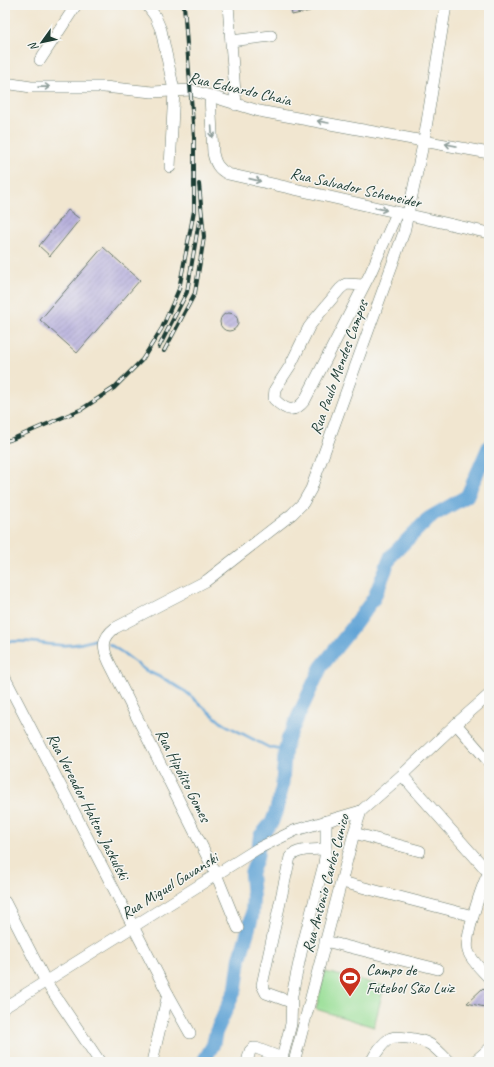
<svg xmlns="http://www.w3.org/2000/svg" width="494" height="1067" font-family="Caveat,sans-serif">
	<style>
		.pitch { fill: #9adf97; stroke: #5c8e66 }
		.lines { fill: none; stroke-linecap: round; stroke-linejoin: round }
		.stream { stroke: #62a4d6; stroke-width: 2.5 }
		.river { stroke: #62a4d6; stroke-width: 14 }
		.building { fill: url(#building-hatch) }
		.minor-casing { stroke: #68786b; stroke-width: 12 }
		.minor { stroke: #fff; stroke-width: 11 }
		.rail-casing { stroke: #1f3d34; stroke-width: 4 }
		.rail { stroke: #f6f6f2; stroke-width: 2.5; stroke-dasharray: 8; stroke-linecap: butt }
		.oneway { stroke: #8f9e9a }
		.labels { text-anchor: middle; stroke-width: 3; stroke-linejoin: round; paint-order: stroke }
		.street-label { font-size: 16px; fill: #1f3d34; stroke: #f6f6f2 }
		.poi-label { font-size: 16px; fill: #1f3d34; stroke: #f6f6f2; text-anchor: start }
	</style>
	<defs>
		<pattern id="building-hatch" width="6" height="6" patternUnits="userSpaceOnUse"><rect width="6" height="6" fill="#b8b1dd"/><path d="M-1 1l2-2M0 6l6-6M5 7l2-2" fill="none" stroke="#9591b4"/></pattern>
	</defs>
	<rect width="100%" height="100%" fill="#f6f6f2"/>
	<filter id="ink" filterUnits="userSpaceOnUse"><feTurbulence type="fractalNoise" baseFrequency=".025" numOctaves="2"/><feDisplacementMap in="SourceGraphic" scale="8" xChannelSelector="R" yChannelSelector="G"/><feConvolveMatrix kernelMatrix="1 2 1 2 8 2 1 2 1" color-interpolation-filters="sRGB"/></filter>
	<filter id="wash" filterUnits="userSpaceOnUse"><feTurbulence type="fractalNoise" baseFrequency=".012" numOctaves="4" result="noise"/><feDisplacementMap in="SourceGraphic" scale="16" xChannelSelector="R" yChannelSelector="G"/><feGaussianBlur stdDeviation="0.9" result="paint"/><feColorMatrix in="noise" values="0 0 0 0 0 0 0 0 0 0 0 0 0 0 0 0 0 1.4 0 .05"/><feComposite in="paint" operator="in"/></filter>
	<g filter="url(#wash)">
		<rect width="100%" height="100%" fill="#f1e6d0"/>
		<path class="pitch" d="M325 972 384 986 374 1027 316 1009Z"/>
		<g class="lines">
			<g class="stream">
				<path d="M5 642C22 639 42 644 59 645 74 646 86 643 100 638L103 640"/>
				<path d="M109 644 123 653 145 670 168 681 186 692 222 723 268 747 285 751"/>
			</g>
			<path class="river" d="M203 1062 213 1045 216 1032 236 988 240 958 252 917 253 897 251 874 257 858 260 836 272 822 276 811 282 788 285 751 288 739 301 710 321 667 352 628 374 598 391 556 429 518 467 496 489 446"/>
		</g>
		<g id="blocks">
			<g class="building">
				<path d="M297 5H308L310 11 292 15 291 9 298 7Z"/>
				<path d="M315 5H329V7L316 9Z"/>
				<path d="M68 210 80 219 50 256 39 246Z"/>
				<path d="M103 247 140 280 77 353 40 320Z"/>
				<circle cx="229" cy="322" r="9"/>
				<path d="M483 988 489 994V1008L467 1003Z"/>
			</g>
		</g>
	</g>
	<g filter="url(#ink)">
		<use href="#blocks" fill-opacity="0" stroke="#68786b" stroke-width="1"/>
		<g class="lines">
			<g class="minor-casing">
				<g id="minor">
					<path d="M147 5 155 16 161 30 174 90 170 167"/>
					<path d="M228 5 236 105"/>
					<path d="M231 41 271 36"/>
					<path d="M40 60 76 5"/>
					<path d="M5 83 31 87H104L152 92 191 90 259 111 489 153"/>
					<path d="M210 96 213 153C215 163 218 169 228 174L489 233"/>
					<path d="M364 285 346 284 340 289 315 319 309 327 290 366 275 389 274 399C286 411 294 414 305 400L370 274 397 213"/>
					<path d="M5 678 168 994 190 1033"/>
					<path d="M456 724 489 762"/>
					<path d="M402 775 489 873"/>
					<path d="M354 833 420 851"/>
					<path d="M489 872C482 885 464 938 468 951 472 962 482 970 489 978"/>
					<path d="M342 882 473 916"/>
					<path d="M5 902 46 982 100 1062"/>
					<path d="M238 928 216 874 109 662C102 647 102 638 115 628L206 581 292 514 303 503 311 489 404 232 424 140 446 5"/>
					<path d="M325 941 438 969"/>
					<path d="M291 1002 266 993 262 985 290 857C298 848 315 850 326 849"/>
					<path d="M5 1007 257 849 296 830 361 811"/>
					<path d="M152 1062 168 994"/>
					<path d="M247 1062 250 1051 253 1048H256L282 1058"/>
					<path d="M281 1062 291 1024 292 995 303 944 324 864 326 849V821"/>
					<path d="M294 1062 354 833 361 811 402 775 456 724 489 695"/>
					<path d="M371 1062C375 1054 383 1042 391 1038 396 1036 402 1038 407 1038 429 1040 434 1046 449 1062"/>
					<path d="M474 1062 489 1049"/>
				</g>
			</g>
			<use href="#minor" class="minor"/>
			<g class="rail-casing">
				<g id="rail">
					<path d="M159 347 187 292 199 221"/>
					<path d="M164 351 195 293 204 237 199 184"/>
					<path d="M5 441 10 440 82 409 114 388 142 360 162 328 179 289 194 211V137L184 5"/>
				</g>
			</g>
			<use href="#rail" class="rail"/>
		</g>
		<defs><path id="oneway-shaft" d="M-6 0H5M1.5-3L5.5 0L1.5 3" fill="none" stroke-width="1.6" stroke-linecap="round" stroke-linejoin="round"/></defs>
		<g class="oneway">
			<use href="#oneway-shaft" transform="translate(44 87) rotate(-1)"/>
			<use href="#oneway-shaft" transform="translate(323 122) rotate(-170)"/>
			<use href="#oneway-shaft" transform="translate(212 132) rotate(86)"/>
			<use href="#oneway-shaft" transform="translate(451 145) rotate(-169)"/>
			<use href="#oneway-shaft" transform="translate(255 180) rotate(13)"/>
			<use href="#oneway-shaft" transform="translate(381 209) rotate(13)"/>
		</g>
	</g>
	<defs>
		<g id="stadium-pin" transform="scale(1.15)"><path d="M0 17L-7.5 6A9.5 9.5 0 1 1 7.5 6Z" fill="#c8321e" stroke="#f6f6f2"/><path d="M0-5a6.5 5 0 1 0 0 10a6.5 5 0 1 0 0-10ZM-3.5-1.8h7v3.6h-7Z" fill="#fff"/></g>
	</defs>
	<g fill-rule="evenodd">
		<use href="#stadium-pin" x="350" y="978"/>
	</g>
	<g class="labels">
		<g class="street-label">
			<text transform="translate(240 88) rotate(13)" y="6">Rua Eduardo Chaia</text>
			<text transform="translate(356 187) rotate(13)" y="6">Rua Salvador Scheneider</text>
			<text transform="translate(338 367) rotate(-70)" y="6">Rua Paulo Mendes Campos</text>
			<text transform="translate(184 775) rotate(63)" y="6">Rua Hipólito Gomes</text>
			<text transform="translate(89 806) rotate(63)" y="6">Rua Vereador Halton Jaskulski</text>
			<text transform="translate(325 883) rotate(-75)" y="6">Rua Antonio Carlos Cunico</text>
			<text transform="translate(169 885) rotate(-32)" y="6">Rua Miguel Gavanski</text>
		</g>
		<g class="poi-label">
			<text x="366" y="975">Campo de<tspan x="366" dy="18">Futebol São Luiz</tspan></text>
		</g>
	</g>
	<rect width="494" height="1067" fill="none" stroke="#f6f6f2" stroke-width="20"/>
	<g transform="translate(42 42) rotate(237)" stroke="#f6f6f2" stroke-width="3" paint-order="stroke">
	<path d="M0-3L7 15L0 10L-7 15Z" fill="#1f3d34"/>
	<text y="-6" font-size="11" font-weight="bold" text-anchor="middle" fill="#1f3d34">N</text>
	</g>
</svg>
